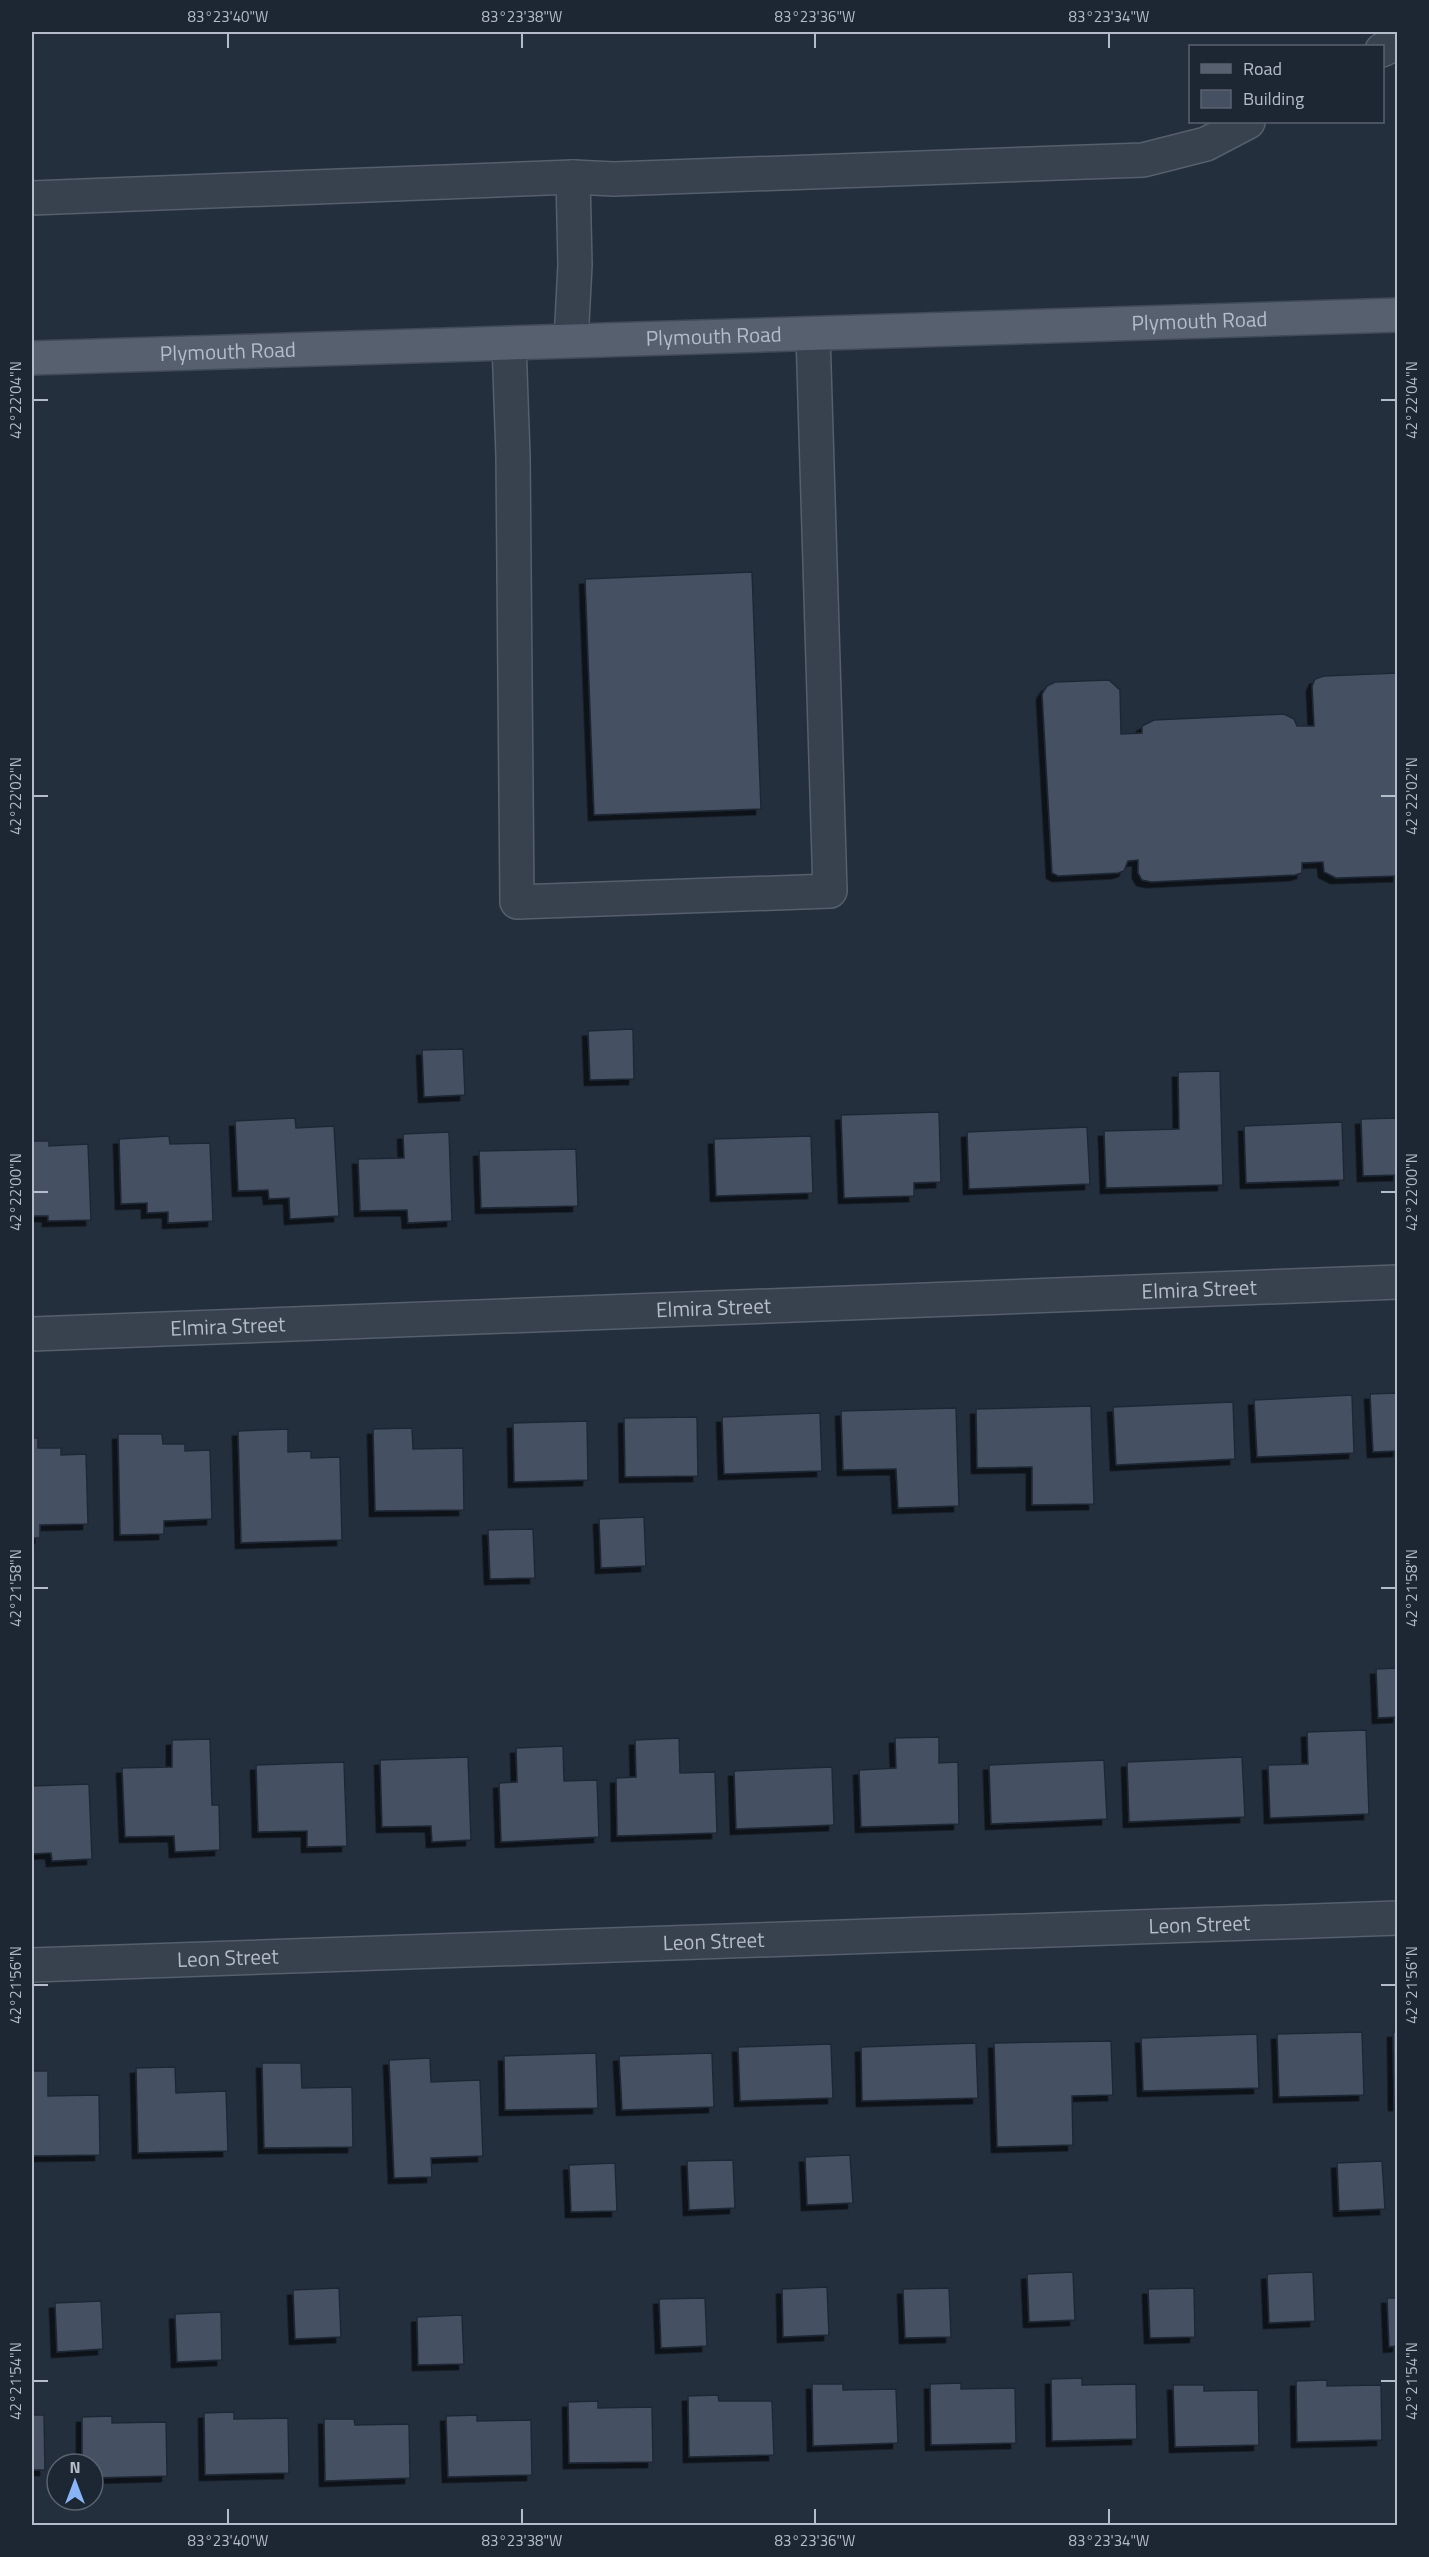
<svg xmlns="http://www.w3.org/2000/svg" width="1429" height="2557" font-family="'Titillium Web',sans-serif">
	<style>
		.building { fill: #455162; stroke: #1f2835; stroke-width: 1.5; filter: url(#shadow) }
		.lines { fill: none; stroke-linecap: round; stroke-linejoin: round }
		.minor-casing { stroke: #565f6c; stroke-width: 36 }
		.major-casing { stroke: #414a57; stroke-width: 36 }
		.minor { stroke: #38414e; stroke-width: 33 }
		.major { stroke: #56606e; stroke-width: 33 }
		.ticks { fill: none; stroke: #b4bcc9; stroke-width: 2 }
		.labels { text-anchor: middle; stroke-width: 4.5; stroke-linejoin: round; paint-order: stroke }
		.street-label { font-size: 21px; fill: #b4bcc9; stroke: #1d2633 }
		.neatline { fill: none; stroke: #b4bcc9; stroke-width: 2 }
		.ticks-label { font-size: 15px; text-anchor: middle; fill: #b4bcc9 }
	</style>
	<defs>
		<filter id="shadow"><feDropShadow dx="-5.5" dy="5.5" stdDeviation="0" flood-color="#0009"/></filter>
	</defs>
	<rect width="100%" height="100%" fill="#242f3e"/>
	<g class="building">
		<path d="M752 572 761 809 594 815 585 579Z"/>
		<path d="M1398 673V876L1336 878 1324 872 1323 862 1302 863V873L1295 875 1151 882 1142 880 1138 873V860L1128 861 1124 871 1118 873 1058 876 1052 873 1042 694 1047 686 1055 682 1109 680 1120 690 1121 734 1142 733V726L1154 720 1284 714 1294 719 1297 726H1314L1312 686 1315 679 1324 676Z"/>
		<path d="M633 1029 634 1079 590 1080 588 1031Z"/>
		<path d="M463 1049 465 1095 424 1097 422 1050Z"/>
		<path d="M1220 1071 1223 1185 1106 1188 1104 1131 1179 1129 1178 1072Z"/>
		<path d="M939 1112 941 1182 914 1183V1196L844 1198 841 1115Z"/>
		<path d="M295 1118 296 1128 334 1126 339 1216 290 1219 289 1198 269 1199 268 1190 238 1191 235 1121Z"/>
		<path d="M1398 1118V1175L1363 1176 1361 1119Z"/>
		<path d="M1342 1122 1344 1180 1246 1183 1244 1126Z"/>
		<path d="M1087 1127 1090 1184 969 1189 967 1132Z"/>
		<path d="M449 1132 452 1221 408 1223 407 1210 360 1211 358 1159 404 1158 403 1134Z"/>
		<path d="M169 1136 170 1144 210 1143 213 1221 168 1223V1212L147 1213V1203L121 1204 119 1139Z"/>
		<path d="M811 1136 813 1193 716 1196 714 1139Z"/>
		<path d="M32 1141H49V1146L88 1144 91 1220 48 1221V1216H32Z"/>
		<path d="M576 1149 578 1206 481 1208 479 1151Z"/>
		<path d="M1398 1393V1451L1373 1452 1370 1394Z"/>
		<path d="M1352 1395 1354 1453 1257 1457 1254 1400Z"/>
		<path d="M1233 1402 1235 1459 1116 1465 1113 1407Z"/>
		<path d="M1091 1406 1094 1504 1032 1505V1467L977 1468 976 1409Z"/>
		<path d="M956 1408 959 1506 898 1508 896 1469 843 1470 841 1411Z"/>
		<path d="M820 1413 822 1471 724 1474 722 1417Z"/>
		<path d="M697 1417 698 1476 625 1477 624 1418Z"/>
		<path d="M587 1421 588 1480 514 1482 513 1423Z"/>
		<path d="M412 1428 413 1449 463 1448 464 1510 375 1511 373 1429Z"/>
		<path d="M288 1429V1452L311 1451V1458L340 1457 342 1540 241 1543 238 1431Z"/>
		<path d="M118 1434H162L163 1444H185V1451L210 1450 212 1519 164 1521V1534L120 1535Z"/>
		<path d="M32 1438H38V1448H61V1455L86 1454 88 1524 40 1525V1538H32Z"/>
		<path d="M644 1517 646 1566 601 1568 599 1519Z"/>
		<path d="M533 1529 535 1578 490 1579 488 1530Z"/>
		<path d="M1398 1668V1717L1378 1718 1376 1669Z"/>
		<path d="M1366 1730 1369 1814 1270 1818 1268 1765 1308 1764 1307 1732Z"/>
		<path d="M939 1737V1763L958 1762 959 1824 861 1827 859 1770 896 1768 895 1738Z"/>
		<path d="M679 1738 680 1773 715 1772 717 1833 617 1836 616 1778 636 1777 635 1740Z"/>
		<path d="M210 1739 212 1805H219L220 1850 175 1852 174 1836 125 1837 122 1768 172 1767V1740Z"/>
		<path d="M563 1746 564 1781 597 1780 599 1837 501 1842 499 1783 517 1782 516 1748Z"/>
		<path d="M468 1757 471 1840 432 1842 431 1826 382 1827 380 1760Z"/>
		<path d="M1242 1757 1245 1817 1129 1822 1127 1762Z"/>
		<path d="M1104 1760 1107 1819 991 1824 989 1765Z"/>
		<path d="M344 1762 347 1846 307 1847V1831L258 1832 256 1765Z"/>
		<path d="M832 1767 834 1825 736 1829 734 1771Z"/>
		<path d="M89 1784 92 1859 52 1861 51 1853 32 1854V1786Z"/>
		<path d="M1362 2032 1364 2095 1279 2097 1277 2034Z"/>
		<path d="M1393 2032H1398V2105H1394Z"/>
		<path d="M1257 2034 1259 2088 1143 2091 1141 2038Z"/>
		<path d="M1111 2041 1113 2095 1072 2096 1073 2145 997 2147 994 2043Z"/>
		<path d="M976 2043 978 2098 862 2101 861 2047Z"/>
		<path d="M831 2044 833 2098 740 2101 738 2047Z"/>
		<path d="M596 2053 598 2108 505 2110 504 2056Z"/>
		<path d="M712 2053 714 2107 622 2110 619 2056Z"/>
		<path d="M430 2058 431 2082 480 2080 483 2156 431 2158 432 2177 394 2178 389 2060Z"/>
		<path d="M262 2063H301L302 2088 352 2087 353 2147 264 2148Z"/>
		<path d="M175 2067 176 2093 226 2091 228 2151 138 2153 136 2068Z"/>
		<path d="M32 2071H48V2096L99 2095 100 2155 32 2156Z"/>
		<path d="M850 2155 853 2203 807 2205 805 2157Z"/>
		<path d="M733 2160 735 2208 689 2210 687 2161Z"/>
		<path d="M1382 2161 1385 2209 1339 2211 1337 2163Z"/>
		<path d="M615 2163 617 2211 571 2212 569 2165Z"/>
		<path d="M1073 2272 1075 2320 1029 2322 1027 2274Z"/>
		<path d="M1313 2272 1315 2321 1269 2323 1267 2274Z"/>
		<path d="M827 2287 829 2335 783 2337 782 2289Z"/>
		<path d="M339 2288 341 2337 295 2339 293 2290Z"/>
		<path d="M949 2288 951 2337 905 2338 903 2289Z"/>
		<path d="M1194 2288 1195 2337 1150 2338 1148 2289Z"/>
		<path d="M705 2298 707 2346 661 2348 659 2299Z"/>
		<path d="M1387 2298H1398V2346L1389 2347Z"/>
		<path d="M101 2301 103 2349 57 2352 55 2303Z"/>
		<path d="M221 2312 222 2360 177 2362 175 2314Z"/>
		<path d="M462 2315 464 2364 418 2365 417 2317Z"/>
		<path d="M1082 2378V2385L1136 2384 1137 2439 1052 2441 1051 2379Z"/>
		<path d="M1327 2380V2386L1381 2385 1382 2440 1297 2442 1296 2381Z"/>
		<path d="M961 2383V2389L1015 2388 1016 2443 931 2445 930 2384Z"/>
		<path d="M812 2384H843V2390L896 2389 898 2443 813 2446Z"/>
		<path d="M1173 2385H1204V2391L1258 2390 1259 2445 1175 2447Z"/>
		<path d="M718 2395 719 2401H772L774 2455 689 2457 688 2396Z"/>
		<path d="M598 2401V2408L652 2407 653 2462 569 2463 568 2402Z"/>
		<path d="M234 2412V2419L288 2418 289 2473 205 2475 204 2413Z"/>
		<path d="M32 2415H44L45 2470H32Z"/>
		<path d="M477 2415V2421L531 2420 532 2475 448 2477 446 2416Z"/>
		<path d="M112 2416V2423L166 2422 167 2476 93 2478V2464H82V2417Z"/>
		<path d="M324 2419H354L355 2425 409 2424 410 2478 325 2481Z"/>
	</g>
	<g class="lines">
		<g class="minor-casing">
			<g id="minor">
				<path d="M1382 50 1398 42"/>
				<path d="M573 177 614 179 1143 160 1206 144 1248 122"/>
				<path d="M32 198 573 177 575 265 571 341"/>
				<path d="M509 343 513 456 517 902 830 891 813 334"/>
				<path id="s1" d="M32 1334 1398 1282"/>
				<path id="s2" d="M32 1965 1398 1918"/>
			</g>
		</g>
		<g class="major-casing">
			<g id="major">
				<path id="s3" d="M32 358 1398 315"/>
			</g>
		</g>
		<use href="#minor" class="minor"/>
		<use href="#major" class="major"/>
	</g>
	<path class="ticks" d="M228 33V48M522 33V48M815 33V48M1109 33V48M33 400H48M1381 400H1396M33 796H48M1381 796H1396M33 1192H48M1381 1192H1396M33 1588H48M1381 1588H1396M33 1985H48M1381 1985H1396M33 2381H48M1381 2381H1396M228 2509V2524M522 2509V2524M815 2509V2524M1109 2509V2524"/>
	<g class="labels">
		<g class="street-label">
			<text dy="7" stroke="none"><textPath href="#s3" startOffset="1168">Plymouth Road</textPath></text>
			<text dy="7" stroke="none"><textPath href="#s3" startOffset="682">Plymouth Road</textPath></text>
			<text dy="7" stroke="none"><textPath href="#s3" startOffset="196">Plymouth Road</textPath></text>
			<text dy="7" stroke="none"><textPath href="#s1" startOffset="1168">Elmira Street</textPath></text>
			<text dy="7" stroke="none"><textPath href="#s1" startOffset="682">Elmira Street</textPath></text>
			<text dy="7" stroke="none"><textPath href="#s1" startOffset="196">Elmira Street</textPath></text>
			<text dy="7" stroke="none"><textPath href="#s2" startOffset="1168">Leon Street</textPath></text>
			<text dy="7" stroke="none"><textPath href="#s2" startOffset="682">Leon Street</textPath></text>
			<text dy="7" stroke="none"><textPath href="#s2" startOffset="196">Leon Street</textPath></text>
		</g>
	</g>
	<rect width="1429" height="2557" fill="none" stroke="#1d2633" stroke-width="66"/>
	<rect x="1189" y="45" width="195" height="78" fill="#1d2633" stroke="#59626f" stroke-width="1.5"/>
	<rect x="1201" y="64" width="30" height="9" fill="#56606e" stroke="#59626f" stroke-width="1.5"/>
	<text x="1243" y="75" font-size="18" fill="#b4bcc9">Road</text>
	<rect x="1201" y="90" width="30" height="18" fill="#455162" stroke="#59626f" stroke-width="1.5"/>
	<text x="1243" y="105" font-size="18" fill="#b4bcc9">Building</text>
	<g transform="translate(75 2482)"><circle r="28" fill="#1d2633" stroke="#59626f" stroke-width="1.5"/>
	<path d="M0-4.5L10 22L0 15L-10 22Z" fill="#8ab4f8"/>
	<text y="-9" font-size="16" font-weight="bold" text-anchor="middle" fill="#b4bcc9">N</text>
	</g>
	<rect x="33" y="33" width="1363" height="2491" class="neatline"/>
	<g class="ticks-label">
		<text x="228" y="22">83°23'40"W</text>
		<text x="522" y="22">83°23'38"W</text>
		<text x="815" y="22">83°23'36"W</text>
		<text x="1109" y="22">83°23'34"W</text>
		<text transform="translate(16 400) rotate(-90)" y="5">42°22'04"N</text>
		<text transform="translate(1412 400) rotate(-90)" y="5">42°22'04"N</text>
		<text transform="translate(16 796) rotate(-90)" y="5">42°22'02"N</text>
		<text transform="translate(1412 796) rotate(-90)" y="5">42°22'02"N</text>
		<text transform="translate(16 1192) rotate(-90)" y="5">42°22'00"N</text>
		<text transform="translate(1412 1192) rotate(-90)" y="5">42°22'00"N</text>
		<text transform="translate(16 1588) rotate(-90)" y="5">42°21'58"N</text>
		<text transform="translate(1412 1588) rotate(-90)" y="5">42°21'58"N</text>
		<text transform="translate(16 1985) rotate(-90)" y="5">42°21'56"N</text>
		<text transform="translate(1412 1985) rotate(-90)" y="5">42°21'56"N</text>
		<text transform="translate(16 2381) rotate(-90)" y="5">42°21'54"N</text>
		<text transform="translate(1412 2381) rotate(-90)" y="5">42°21'54"N</text>
		<text x="228" y="2546">83°23'40"W</text>
		<text x="522" y="2546">83°23'38"W</text>
		<text x="815" y="2546">83°23'36"W</text>
		<text x="1109" y="2546">83°23'34"W</text>
	</g>
</svg>
